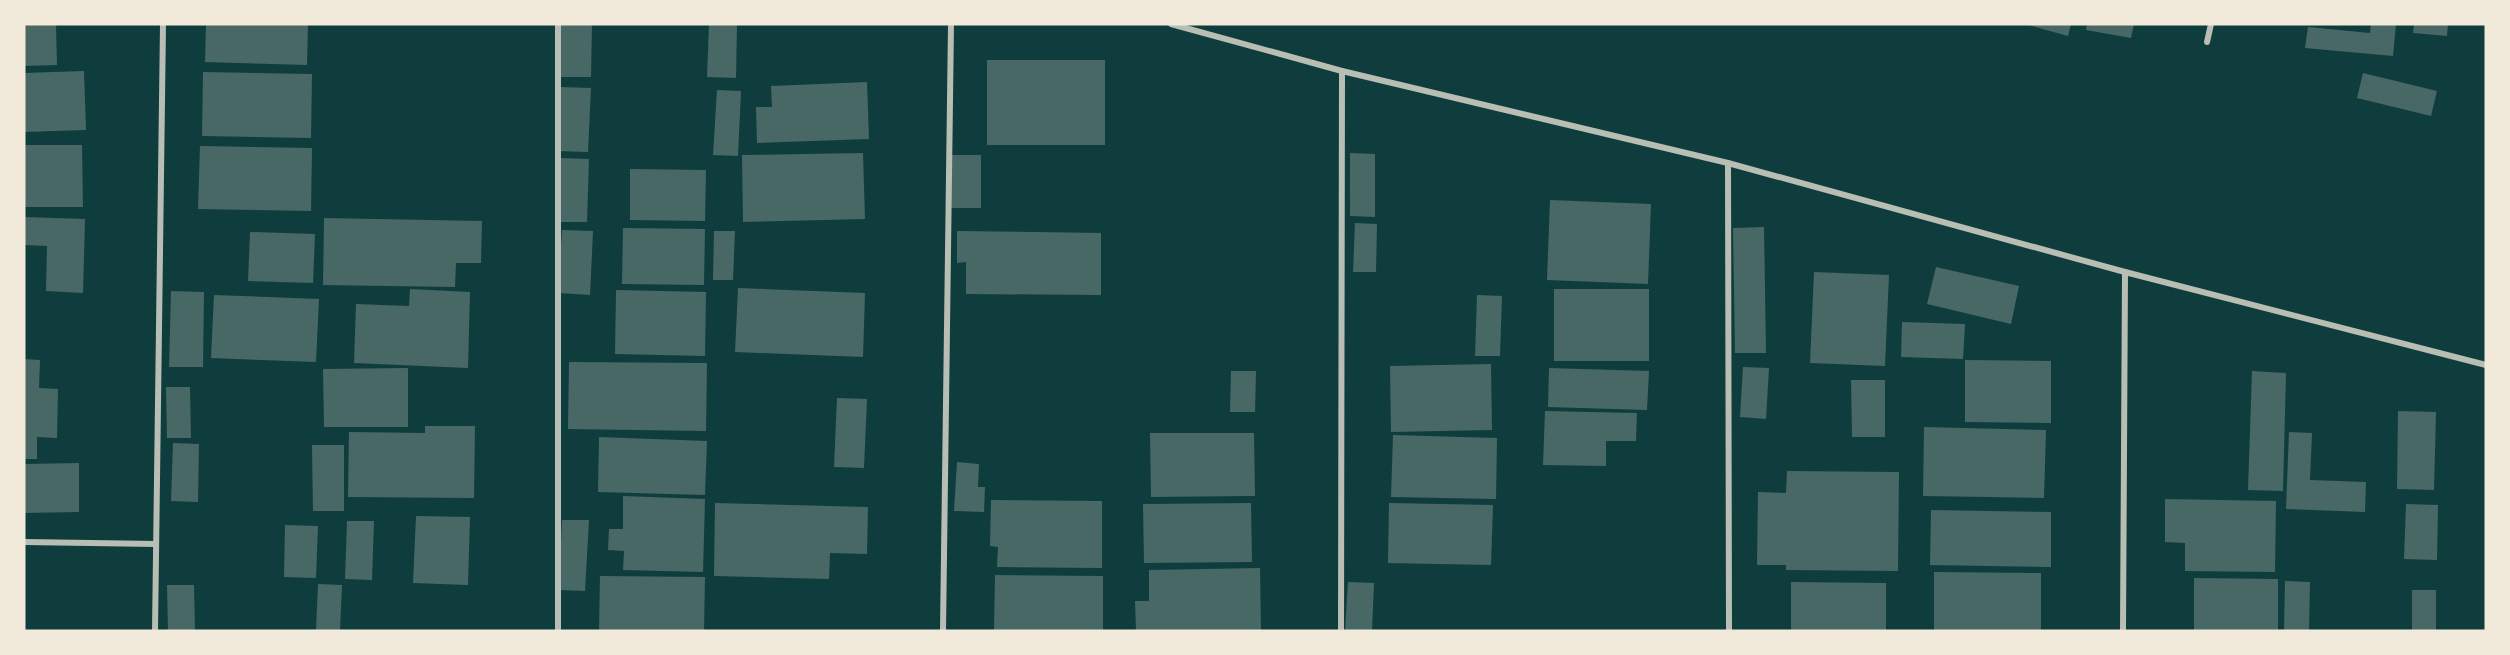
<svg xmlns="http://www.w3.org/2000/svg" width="2510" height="655" font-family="'Public Sans',sans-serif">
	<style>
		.building { fill: #486865 }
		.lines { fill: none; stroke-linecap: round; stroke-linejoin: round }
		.minor { stroke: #b8beb3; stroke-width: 6 }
	</style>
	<rect width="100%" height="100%" fill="#0f3d3e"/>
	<g class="building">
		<path d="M24 24H56L57 65 24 66Z"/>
		<path d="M206 24H308L307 65 205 62Z"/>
		<path d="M557 24H592L591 77H555Z"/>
		<path d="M709 24H737L736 78 707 77Z"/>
		<path d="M2025 24H2071L2068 36Z"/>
		<path d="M2087 24H2134L2131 38 2086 30Z"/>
		<path d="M2371 24H2396L2393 56 2305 48 2308 27 2370 33Z"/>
		<path d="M2414 24H2448L2447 36 2413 33Z"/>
		<rect x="987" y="60" width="118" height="85"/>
		<path d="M84 71 86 130 24 132V73Z"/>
		<path d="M203 72 312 74 311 138 202 136Z"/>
		<path d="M2363 73 2437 91 2431 116 2357 98Z"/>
		<path d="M867 82 869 139 757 143 756 107H772L771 86Z"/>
		<path d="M560 87 591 88 588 152 557 151Z"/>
		<path d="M717 90 741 91 738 156 713 155Z"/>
		<path d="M24 145H82L83 207H24Z"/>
		<path d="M200 146 312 148 311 211 198 209Z"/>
		<path d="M863 153 865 219 743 222 742 155Z"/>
		<path d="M1350 153 1375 154V217L1350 216Z"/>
		<rect x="948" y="155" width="33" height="53"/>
		<path d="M559 158 589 159 587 222H557Z"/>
		<path d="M630 169 706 170 705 221 630 220Z"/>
		<path d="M1550 200 1651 204 1648 284 1547 280Z"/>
		<path d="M24 217 85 219 83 293 46 291 47 246 24 245Z"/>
		<path d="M324 218 482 221 481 263H456L455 287 323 285Z"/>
		<path d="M1355 223 1377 224 1376 272H1353Z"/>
		<path d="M1764 227 1766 353H1735L1733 228Z"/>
		<path d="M623 228 705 229 704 285 622 284Z"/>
		<path d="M562 230 593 231 590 295 558 293Z"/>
		<path d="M714 231H735L733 280H713Z"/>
		<path d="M957 231 1101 233V295L966 294V262L957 263Z"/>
		<path d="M250 232 315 234 313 283 248 281Z"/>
		<path d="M1936 267 2019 286 2011 324 1927 304Z"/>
		<path d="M1814 272 1889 275 1885 366 1810 363Z"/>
		<path d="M738 288 865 293 863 357 735 352Z"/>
		<path d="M410 289 470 292 468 368 354 363 356 304 409 306Z"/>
		<rect x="1554" y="289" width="95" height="72"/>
		<path d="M616 290 706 292 705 356 615 354Z"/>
		<path d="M171 291 204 292 203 367H169Z"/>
		<path d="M214 295 319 299 316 362 211 358Z"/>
		<path d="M1477 295 1502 296 1500 356H1475Z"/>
		<path d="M1902 322 1965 324 1963 359 1901 357Z"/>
		<path d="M24 359 40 360 39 388 58 389 57 438 37 437V459H24Z"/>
		<path d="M1965 360 2051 361V423L1965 422Z"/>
		<path d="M569 362 707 363 706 431 568 429Z"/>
		<path d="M1491 364 1492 430 1391 432 1390 366Z"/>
		<path d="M1743 367 1769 368 1766 419 1740 417Z"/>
		<path d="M408 368V427H324L323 369Z"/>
		<path d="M1549 368 1649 371 1647 410 1548 407Z"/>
		<path d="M1231 371H1256L1255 412H1230Z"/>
		<path d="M2252 371 2286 373 2283 491 2248 490Z"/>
		<path d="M1851 380H1885V437H1852Z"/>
		<path d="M166 387H190L191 438H167Z"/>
		<path d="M837 398 867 399 864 468 834 467Z"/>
		<path d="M1545 411 1637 413 1636 441H1606V466L1543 465Z"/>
		<path d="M2398 411 2436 412 2434 490 2397 489Z"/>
		<path d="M425 426H475L474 498 348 497 349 432 425 433Z"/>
		<path d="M1924 427 2046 430 2044 498 1923 496Z"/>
		<path d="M2289 432 2312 433 2310 480 2366 482 2365 512 2286 509Z"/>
		<path d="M1150 433H1254L1255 496 1151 497Z"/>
		<path d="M1393 435 1497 438 1496 499 1391 497Z"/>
		<path d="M599 437 707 441 705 495 598 492Z"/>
		<path d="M173 443 199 444 198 502 171 501Z"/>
		<path d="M312 445H344V511H313Z"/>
		<path d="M957 462 979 464 978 487H985L984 512 954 511Z"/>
		<path d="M79 463V512L24 513V464Z"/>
		<path d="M1787 471 1899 472 1898 571 1786 570V565H1757L1758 492 1786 493Z"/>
		<path d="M623 496 705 499 703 572 623 570 624 551 608 550 609 529H623Z"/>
		<path d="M2165 499 2276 501 2275 572 2185 571V543L2165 542Z"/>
		<path d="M991 500 1102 501V568L997 567 998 547 990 546Z"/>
		<path d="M715 503 868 507 867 554 830 553 829 579 714 576Z"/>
		<path d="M1251 503 1252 562 1144 563 1143 504Z"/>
		<path d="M1389 503 1493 505 1491 565 1388 563Z"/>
		<path d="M2406 504 2438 505 2437 560 2404 559Z"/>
		<path d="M1931 510 2051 512V567L1930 565Z"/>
		<path d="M416 516 470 517 468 585 413 583Z"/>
		<path d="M562 520H589L585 591 559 590Z"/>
		<path d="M347 521H374L372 580 345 579Z"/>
		<path d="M285 525 318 526 316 578 284 577Z"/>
		<path d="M1260 568 1261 631H1136L1135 601H1149V570Z"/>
		<path d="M1934 572 2041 573V631H1934Z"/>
		<path d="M995 575 1103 576V631H994Z"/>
		<path d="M600 576 705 577 704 631H599Z"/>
		<path d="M2194 578 2278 579V631H2194Z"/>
		<path d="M2285 581 2310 582 2309 631H2284Z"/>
		<path d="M1348 582 1374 583 1372 631H1345Z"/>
		<path d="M1791 582 1886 583V631H1791Z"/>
		<path d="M318 584 342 585 340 631H316Z"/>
		<path d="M167 585H194L195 631H168Z"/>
		<rect x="2412" y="590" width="24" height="41"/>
	</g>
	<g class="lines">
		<g class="minor">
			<path d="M558 24V631"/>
			<path d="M1171 24 1342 71 1728 163 2125 272 2486 365"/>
			<path d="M2207 42 2211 24"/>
			<path d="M1728 163 1729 631"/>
			<path d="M24 542 156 544"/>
			<path d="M155 631 163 24"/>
			<path d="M943 631 951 24"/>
			<path d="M1341 631 1342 71"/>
			<path d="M2123 631 2125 272"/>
		</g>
	</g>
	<rect width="2510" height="655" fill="none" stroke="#f1e9da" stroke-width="51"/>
</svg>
